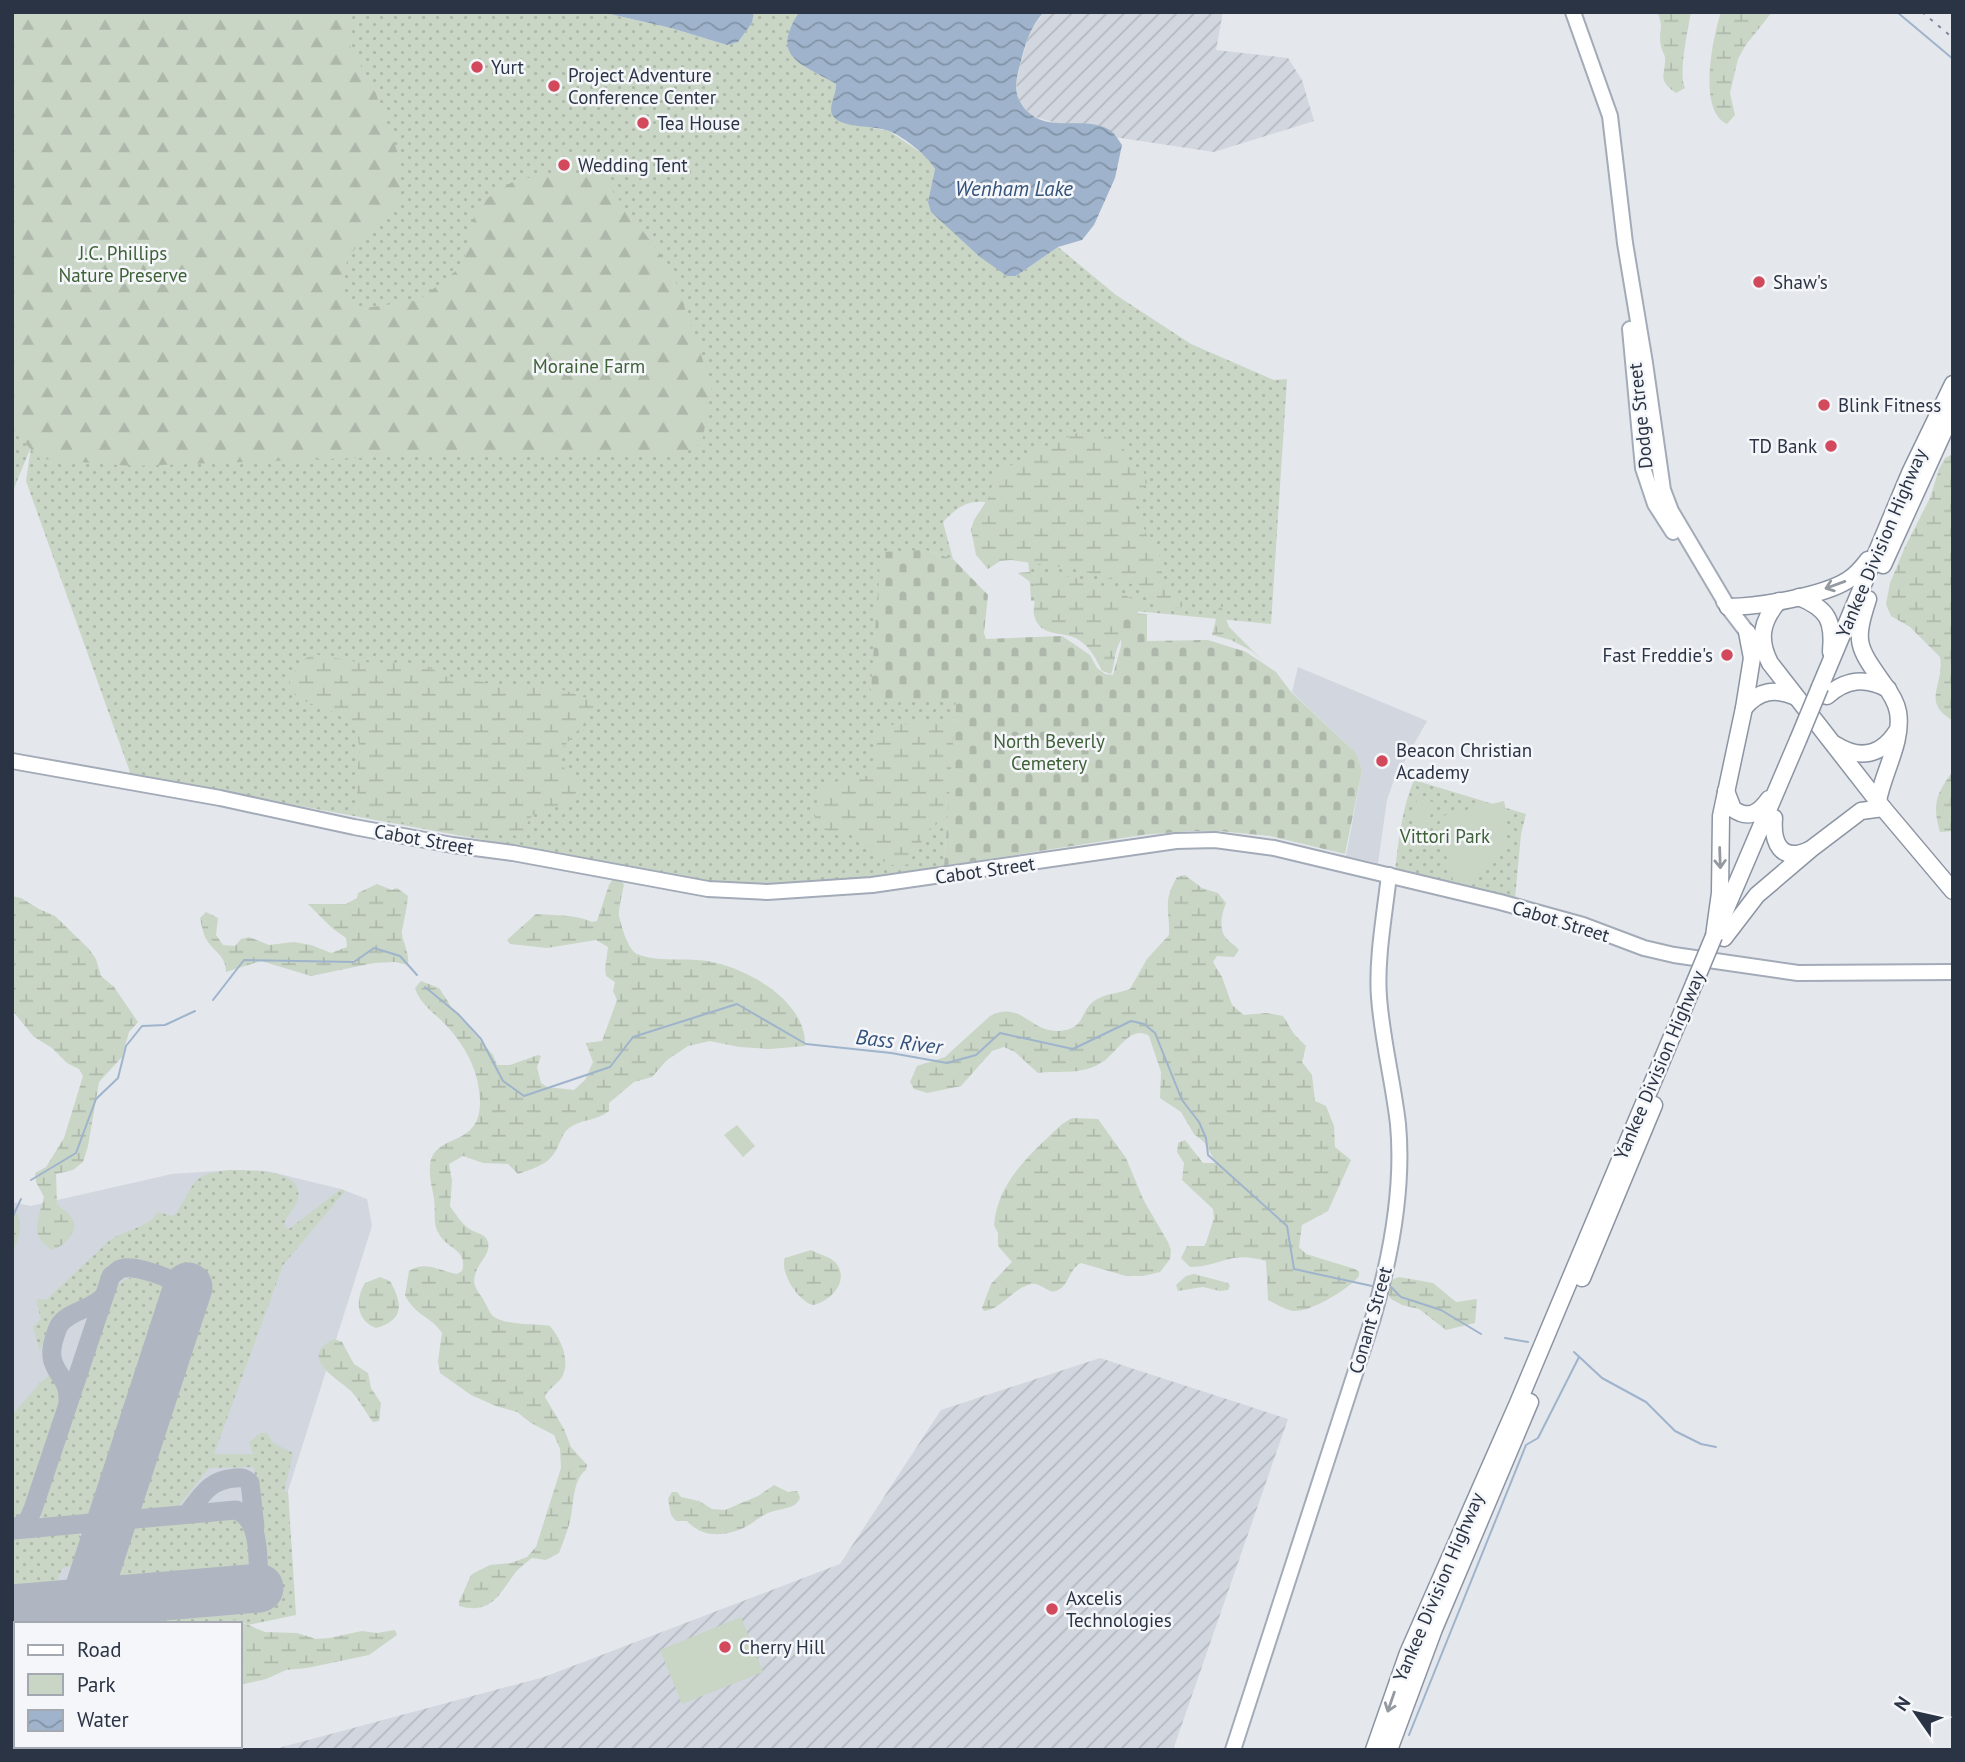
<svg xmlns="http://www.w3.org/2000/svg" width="1965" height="1762" font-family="'PT Sans',sans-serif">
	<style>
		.built { fill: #d2d6de }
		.industrial { fill: url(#industrial-furrows) }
		.green { fill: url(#green-dots) }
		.forest { fill: url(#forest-firs) }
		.wetland { fill: url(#wetland-marsh) }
		.cemetery { fill: url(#cemetery-stones) }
		.pitch { fill: #c9d6c5 }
		.water { fill: url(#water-waves) }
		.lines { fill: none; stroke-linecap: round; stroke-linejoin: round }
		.stream { stroke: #9fb4cc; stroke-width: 2 }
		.taxiway { stroke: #b0b6c1; stroke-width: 19 }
		.runway { stroke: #b0b6c1; stroke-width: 49 }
		.major-casing { stroke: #a3abb8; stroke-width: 18 }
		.highway-casing { stroke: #8b94a3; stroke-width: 19 }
		.major { stroke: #fff; stroke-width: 14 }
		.highway { stroke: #fff; stroke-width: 16 }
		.rail { stroke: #7d8696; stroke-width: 2; stroke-dasharray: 3.5 7; stroke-linecap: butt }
		.highway-bridge-casing { stroke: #8b94a3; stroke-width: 19; stroke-linecap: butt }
		.highway-bridge { stroke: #fff; stroke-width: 16 }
		.oneway { stroke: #959aa2 }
		.poi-dot { fill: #d1495b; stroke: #f4f6f9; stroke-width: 2.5 }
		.labels { text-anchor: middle; stroke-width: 5; stroke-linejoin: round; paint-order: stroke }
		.poi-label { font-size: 19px; fill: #2b3445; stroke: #f4f6f9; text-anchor: start }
		.park-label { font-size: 19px; fill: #3f6138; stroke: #f4f6f9 }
		.street-label { font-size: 19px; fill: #2b3445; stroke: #f4f6f9 }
		.water-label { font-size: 21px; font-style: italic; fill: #34527a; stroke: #f4f6f9 }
	</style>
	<defs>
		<pattern id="industrial-furrows" width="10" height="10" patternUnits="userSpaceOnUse" patternTransform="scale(1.75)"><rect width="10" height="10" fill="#d2d6de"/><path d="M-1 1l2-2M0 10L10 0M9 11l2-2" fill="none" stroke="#b4b8c0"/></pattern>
		<pattern id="green-dots" width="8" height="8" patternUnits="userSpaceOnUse" patternTransform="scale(1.75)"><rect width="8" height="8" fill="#c9d6c5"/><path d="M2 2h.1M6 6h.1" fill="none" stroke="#adb8ab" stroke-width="1.8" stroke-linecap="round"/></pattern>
		<pattern id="forest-firs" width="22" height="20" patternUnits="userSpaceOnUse" patternTransform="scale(1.75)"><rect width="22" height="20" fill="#c9d6c5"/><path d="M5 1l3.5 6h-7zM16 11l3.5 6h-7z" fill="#adb8ab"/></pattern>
		<pattern id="wetland-marsh" width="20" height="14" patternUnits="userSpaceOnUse" patternTransform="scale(1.75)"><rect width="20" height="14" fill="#c9d6c5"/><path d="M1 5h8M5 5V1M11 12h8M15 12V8" fill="none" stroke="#adb8ab"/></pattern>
		<pattern id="cemetery-stones" width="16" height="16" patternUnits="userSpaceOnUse" patternTransform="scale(1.75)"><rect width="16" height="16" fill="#c9d6c5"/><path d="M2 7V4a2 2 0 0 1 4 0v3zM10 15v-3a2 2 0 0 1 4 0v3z" fill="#adb8ab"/></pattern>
		<pattern id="water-waves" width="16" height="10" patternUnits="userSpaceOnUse" patternTransform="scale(1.75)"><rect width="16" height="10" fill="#9fb4cc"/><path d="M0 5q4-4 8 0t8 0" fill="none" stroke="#8293a7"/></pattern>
	</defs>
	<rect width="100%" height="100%" fill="#e4e7ec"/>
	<g class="built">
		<path d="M1298 667 1427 721 1394 780 1387 800 1378 863 1346 856 1362 770 1356 753 1292 692Z"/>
		<path d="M233 1170 267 1171 341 1189 367 1199 372 1226 288 1491 295 1608 230 1624H16V1746H126L129 1750H12V1202L31 1206 172 1174Z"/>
	</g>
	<g class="industrial">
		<path d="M1044 12H1223L1216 50 1288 58 1302 80 1314 121 1214 152 1094 134 1032 116 1018 101 1016 81 1029 33Z"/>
		<path d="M1100 1358 1288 1419 1173 1750H271L544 1677 840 1564 941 1410Z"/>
	</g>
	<g class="green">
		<path d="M12 12H601L671 28 727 45 738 42 752 23 754 12H799C771 58 800 63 836 84L837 91 831 110 841 122 889 131 929 158 935 169 928 202 1016 276 1058 247 1116 295 1191 344 1274 380 1287 379 1271 624 1031 601 1028 557 1000 506C974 497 962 502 943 522L953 559 925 550 956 700 944 866 810 885 724 884 131 775 26 481 31 447 12 493Z"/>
		<path d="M1414 780 1526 814 1521 834 1515 899 1395 870C1399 839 1402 808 1414 780Z"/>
		<path d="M233 1170C252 1171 308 1168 297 1202 294 1211 285 1215 284 1226L289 1229 341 1189 345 1191 283 1265 214 1454H253L249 1442 261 1433H267L273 1443 293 1453 284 1492H288L296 1615 248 1625 241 1621H227L223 1624H97L109 1617 269 1601 254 1467 209 1468 177 1508 147 1511 143 1510 138 1503 207 1287C187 1280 132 1254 114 1267 102 1275 103 1289 94 1299 84 1310 64 1315 50 1321L40 1352 33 1327 41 1319 36 1300 47 1299 110 1240C125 1230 148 1228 158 1212L172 1216 176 1214C196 1183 190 1173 233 1170Z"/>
		<path d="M135 1277C151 1279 164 1279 168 1297L100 1505C90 1522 64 1520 46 1520L40 1516V1507L106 1308C112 1293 118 1279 135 1277Z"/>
		<path d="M53 1372 62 1386 64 1396C54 1426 36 1506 12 1521V1415L40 1383Z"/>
		<path d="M232 1516C252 1521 252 1541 252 1559L241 1570 119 1582 114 1581C111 1566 121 1536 132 1526Z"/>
		<path d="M66 1530 78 1533C89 1544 84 1553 79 1566L63 1567 57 1581 50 1589 12 1592V1535Z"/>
		<path d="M16 1625V1746H20L19 1750H12V1626Z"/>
		<path d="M55 1746H126L129 1750H54Z"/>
	</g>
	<path class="forest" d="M12 12H353L348 42 376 94 400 159V197L348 257 340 293 359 309 419 300 462 266 477 205 517 179 598 172 671 268 712 387 702 443 682 454 410 456 133 466 40 459 12 429Z"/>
	<g class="wetland">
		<path d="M1657 12H1691C1688 29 1678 74 1685 88L1676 93C1656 79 1666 75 1665 57 1665 56 1661 48 1661 46 1658 32 1665 27 1657 12Z"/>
		<path d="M1721 12H1772L1745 46 1738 59 1730 93 1735 115 1727 124C1697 110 1713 37 1721 12Z"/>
		<path d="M1077 433C1095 433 1114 436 1125 451 1133 463 1125 465 1143 470L1147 482 1136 500V507L1146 534 1162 560V584L1167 590 1188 602C1182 609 1175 608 1166 609L1139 586 1074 569 1011 560 1000 561 988 569 976 555 971 529 974 520 991 494V489L997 472 1001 468 1016 464 1032 452Z"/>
		<path d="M1953 454V721C1920 701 1945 686 1940 657L1910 627 1891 616 1886 604 1890 583 1905 547 1930 498 1939 469 1945 458Z"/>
		<path d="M1028 572C1068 574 1108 583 1141 604 1138 618 1124 631 1118 646 1114 655 1115 665 1111 674L1102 671C1096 659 1091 648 1079 640 1064 630 1040 639 1034 615 1032 606 1038 596 1037 587L1018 573Z"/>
		<path d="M1220 603 1229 627 1263 661 1252 651 1231 640 1212 635Z"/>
		<path d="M314 654 357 662 421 663 451 679H466L499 685 539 684 555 687 595 701 598 707 560 751C561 768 569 779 584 785L583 789C576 795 568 802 559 805 539 812 528 810 525 835L521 837 509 834 478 835 439 831 364 813 358 810C358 799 356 788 357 777 358 756 364 746 352 724 342 705 270 706 295 671 301 662 304 658 314 654Z"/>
		<path d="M956 722 958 816C927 822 924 840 908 864 882 873 870 845 851 835 838 828 826 835 815 824 815 817 815 808 817 802 822 789 838 777 852 777 861 777 866 779 872 771 883 758 872 741 880 728 893 721 937 724 956 722Z"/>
		<path d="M1953 771V831L1940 832C1932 804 1936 794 1953 771Z"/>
		<path d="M1185 875 1202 888 1218 893 1226 903C1222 913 1218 929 1226 938 1230 943 1235 945 1239 950L1234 957 1217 956 1213 962 1222 977 1232 1005 1244 1015 1266 1013 1283 1016 1294 1034 1306 1046 1302 1062 1312 1075 1315 1101 1326 1106 1334 1126 1335 1147 1351 1160 1328 1211 1302 1225 1299 1247 1306 1254 1355 1269 1359 1272V1276C1349 1289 1311 1312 1294 1311 1285 1310 1276 1304 1268 1300L1266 1261C1229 1250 1223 1266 1190 1267L1181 1258 1187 1246H1204L1206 1243 1214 1218 1213 1209 1182 1180 1184 1163 1177 1152 1178 1143 1185 1140 1203 1163H1216L1204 1142 1194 1134 1181 1112 1160 1098 1161 1072 1149 1036C1131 1024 1117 1052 1104 1061 1082 1076 1062 1070 1038 1073L1015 1052 1004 1047 992 1051 961 1086 927 1093 914 1089 910 1082 917 1066 945 1057 990 1016C1021 1000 1029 1032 1059 1031 1086 1029 1079 1012 1094 1001 1105 993 1118 994 1130 989L1147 959 1169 935C1170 909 1162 903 1177 877Z"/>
		<path d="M617 878 624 884C623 890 618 911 619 916 621 925 628 950 637 954 658 963 684 957 707 961 745 967 807 1000 805 1046L770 1049 739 1047 710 1041 688 1046 667 1060 652 1077 634 1082 609 1103V1111C596 1121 584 1119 572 1126 561 1132 560 1146 553 1155 545 1166 531 1169 518 1174L508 1164 483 1163 463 1156 449 1164 452 1181 450 1206C455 1213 463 1226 471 1230 478 1234 485 1233 488 1242 491 1254 479 1262 476 1272 472 1283 475 1287 481 1296 485 1301 488 1310 492 1315 503 1326 534 1323 550 1326 560 1338 570 1358 563 1375 559 1384 548 1388 545 1397L564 1429 571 1447 587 1465 586 1470C572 1480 574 1506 570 1521 567 1532 563 1543 559 1553L546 1560 532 1558C526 1563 520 1567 515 1573 499 1595 491 1615 459 1606V1602L471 1575 474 1573 490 1565 511 1563 527 1557 536 1547 561 1468 560 1449 554 1435 531 1423 517 1412 496 1406 471 1395 440 1373 438 1361 442 1333C431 1316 415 1316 405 1295L409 1271C426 1260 439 1271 457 1274L462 1271C468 1249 448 1250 439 1234 432 1222 436 1210 434 1198 432 1187 429 1177 430 1166 433 1127 494 1155 477 1079 472 1058 459 1039 445 1024 434 1013 419 1003 415 988L421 981 439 988 452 1008 493 1055 497 1065H510L538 1055 541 1056 537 1067 541 1083 547 1087 574 1090 585 1080 593 1062 586 1043 602 1041 617 1000 613 991 615 982 606 976 605 969 608 947 596 940 547 948 510 944 507 940 536 914C552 915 579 915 592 922L597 921 609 885 613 879Z"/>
		<path d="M377 884 392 890 397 888 408 896C407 908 404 920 402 931 401 939 410 953 408 965L395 962 374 963 311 976 261 961 226 972C226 957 216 953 208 942 203 935 202 926 200 918L206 912 218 918 216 935 223 945 235 946 241 939 249 937 269 945 294 942 311 945 331 953 347 947 346 938 332 928 308 904H346L357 898 358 893Z"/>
		<path d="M12 896 21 898 39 909 55 916 89 949 96 959 101 976 114 987 138 1022 129 1032 122 1057 99 1082 88 1146 83 1162 73 1170 56 1174 57 1204C61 1209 70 1213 73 1220 79 1232 63 1247 52 1250 28 1235 39 1219 44 1197L36 1182 35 1173 46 1167 64 1138 83 1076 79 1069 67 1063 52 1048 34 1037 12 1010Z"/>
		<path d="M1072 1118 1098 1119 1126 1158 1144 1201 1168 1242 1171 1250 1170 1259 1160 1272 1143 1276H1126L1081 1263C1069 1268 1069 1287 1056 1291 1048 1294 1041 1282 1031 1284 1013 1288 1002 1309 984 1311L982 1308 991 1284 1012 1262 998 1246V1233L994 1225C997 1190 1019 1165 1043 1142 1053 1133 1060 1124 1072 1118Z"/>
		<path d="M12 1206C25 1222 20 1236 12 1253Z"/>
		<path d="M811 1250C818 1254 831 1257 836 1263 850 1281 831 1301 813 1305 799 1302 779 1272 785 1258Z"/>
		<path d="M1194 1274 1228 1283 1230 1286 1228 1290 1220 1291 1203 1287 1178 1291 1176 1285 1186 1276Z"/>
		<path d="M380 1277 390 1281C403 1304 404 1320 376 1328 356 1321 355 1299 365 1283Z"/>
		<path d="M1399 1277 1433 1283 1456 1302 1477 1299 1475 1323 1446 1330 1419 1309 1402 1305 1391 1299C1387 1293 1388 1286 1391 1280Z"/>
		<path d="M334 1339 342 1342 354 1364 368 1373 371 1388 381 1403 379 1421 373 1422C365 1411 360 1401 351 1391 337 1378 297 1357 334 1339Z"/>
		<path d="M774 1485 788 1492 797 1491 800 1497C797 1510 779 1508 768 1513 760 1516 756 1521 749 1525 728 1537 703 1539 687 1521H676L671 1515 668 1499 672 1492H677L681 1497 699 1501 712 1509 725 1510 758 1496Z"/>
		<path d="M236 1620 265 1632 297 1633 316 1639 329 1638 362 1631 377 1633 395 1630 397 1635 369 1655 307 1668 286 1670 266 1679 240 1685V1624H223L227 1621Z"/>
	</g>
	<path class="cemetery" d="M925 550 953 559 988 595 984 633 986 639 1062 636 1090 655 1097 668 1105 674 1113 675 1121 646 1122 613 1147 614V641L1208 640 1246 652 1276 672 1291 692 1356 753 1362 770 1345 854 1270 836 1219 831H1190L1142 835 944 866 956 701 870 700 881 552Z"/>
	<g class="pitch">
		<path d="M1417 799 1433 802 1427 832 1411 830Z"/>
		<path d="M1504 801C1514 843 1501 865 1463 883L1453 880 1438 827 1445 815Z"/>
		<path d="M737 1125 755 1146 743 1157 724 1135Z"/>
		<path d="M741 1617 763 1672 682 1704 660 1650Z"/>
	</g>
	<g class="water">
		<path d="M601 12H754L752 23 738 42 727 45 671 28Z"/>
		<path d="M799 12H1044C1029 28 1025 45 1020 65 1015 82 1013 96 1026 110 1049 134 1082 115 1108 129 1114 132 1118 139 1122 145L1115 178 1094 225 1082 240 1058 247 1016 276H1007L980 257 931 212 928 202 935 169C928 156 904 137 889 131 875 125 842 129 833 116 827 108 837 94 836 84 800 63 770 58 799 12Z"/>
	</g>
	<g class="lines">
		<g class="stream">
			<path d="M1897 12 1953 59"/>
			<path d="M425 987 458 1014 481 1039 503 1081 524 1096 610 1067 633 1037 737 1004 806 1044 891 1053 947 1063 976 1055 1000 1033 1073 1049 1131 1021 1144 1024 1155 1033 1182 1100 1199 1122 1206 1138 1208 1155 1287 1226 1294 1269 1372 1286"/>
			<path d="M213 1000 244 960 354 962 374 948 400 956 417 975"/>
			<path d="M31 1180 76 1153 96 1099 118 1078 126 1046 142 1026 165 1025 195 1011"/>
			<path d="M12 1218 21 1199"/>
			<path d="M1391 1287 1401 1297 1441 1310 1481 1334"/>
			<path d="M1505 1338 1528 1342"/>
			<path d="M1574 1352 1602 1378 1646 1402 1675 1431 1701 1444 1716 1447"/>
			<path d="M1409 1735 1526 1445 1538 1438 1579 1357"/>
		</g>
		<g class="taxiway">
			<path d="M68 1401C70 1373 44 1372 54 1339 56 1334 57 1328 60 1324 70 1311 91 1309 102 1298"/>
			<path d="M187 1514C202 1495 209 1480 235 1478 242 1477 245 1478 250 1483L255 1527"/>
			<path d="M89 1523 102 1531 104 1544"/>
			<path d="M13 1530 28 1520 33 1509 111 1276C114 1274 117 1271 120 1269 133 1264 170 1277 180 1286L184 1300"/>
			<path d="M14 1530 236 1510C263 1520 257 1565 259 1588"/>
		</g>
		<g class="runway">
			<path d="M12 1609 259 1588"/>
			<path d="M78 1624 188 1287"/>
			<path d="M37 1750 38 1746"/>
		</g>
		<g class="major-casing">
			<g id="major">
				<path d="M1573 12 1610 116 1625 243 1645 363 1663 490 1671 511 1728 607"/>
				<path d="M1630 329 1643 468 1655 504 1673 532"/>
				<path d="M1724 602 1754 641"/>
				<path d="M12 761 220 798 354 827 452 845 513 853 708 889 767 892 872 885 1176 841 1215 840 1274 848 1500 902 1583 925 1644 948 1674 955 1798 973 1953 972"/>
				<path d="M1233 1750 1373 1318C1391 1256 1404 1189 1398 1124 1393 1081 1382 1039 1379 997 1376 960 1385 912 1389 875"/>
			</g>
		</g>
		<g class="highway-casing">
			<g id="highway">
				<path d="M1883 565 1953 411"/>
				<path d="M1799 597C1828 609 1834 621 1831 652"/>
				<path d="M1868 599C1854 642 1857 646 1883 683 1890 692 1896 701 1898 712 1903 742 1883 772 1878 801"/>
				<path d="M1779 601C1761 621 1758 640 1770 663L1883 808 1953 891"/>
				<path d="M1728 607C1758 607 1823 596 1848 580 1856 575 1862 568 1868 560"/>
				<path d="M1820 687 1910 473 1953 384"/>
				<path d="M1827 696C1846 679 1865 677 1888 689"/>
				<path d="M1744 708C1759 690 1775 688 1796 697"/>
				<path d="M1836 745C1860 760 1882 755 1897 731"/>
				<path d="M1726 791 1733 809C1749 820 1759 813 1769 799"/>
				<path d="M1774 818C1772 843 1781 863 1809 850"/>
				<path d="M1722 918 1798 740"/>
				<path d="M1714 936 1720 893 1721 816 1744 708 1752 658 1747 632"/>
				<path d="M1724 938 1757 895 1811 849 1861 811 1883 808"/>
				<path d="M1582 1278 1654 1105"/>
				<path d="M1374 1750 1408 1653 1518 1403 1694 984"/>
				<path d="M1389 1750 1434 1629 1530 1402"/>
			</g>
		</g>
		<use href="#major" class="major"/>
		<use href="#highway" class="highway"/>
		<path class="rail" d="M1922 12 1953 38"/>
		<g class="highway-bridge-casing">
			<g id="highway-bridge">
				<path d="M1798 740 1820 687"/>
				<path d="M1694 984 1714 936"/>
			</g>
		</g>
		<use href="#highway-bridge" class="highway-bridge"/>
	</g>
	<defs><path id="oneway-shaft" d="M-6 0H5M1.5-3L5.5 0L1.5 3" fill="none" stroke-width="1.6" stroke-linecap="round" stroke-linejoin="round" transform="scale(1.75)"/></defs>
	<g class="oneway">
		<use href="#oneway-shaft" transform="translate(1835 585) rotate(160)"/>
		<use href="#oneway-shaft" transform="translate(1720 858) rotate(88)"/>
		<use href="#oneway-shaft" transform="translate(1391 1702) rotate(109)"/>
	</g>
	<g class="poi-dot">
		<circle cx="477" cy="67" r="7"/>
		<circle cx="554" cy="86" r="7"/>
		<circle cx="643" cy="123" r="7"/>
		<circle cx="564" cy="165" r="7"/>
		<circle cx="1759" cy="282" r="7"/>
		<circle cx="1824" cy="405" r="7"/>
		<circle cx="1831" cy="446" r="7"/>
		<circle cx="1727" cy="655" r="7"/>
		<circle cx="1382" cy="761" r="7"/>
		<circle cx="1052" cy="1609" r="7"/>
		<circle cx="725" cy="1647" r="7"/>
	</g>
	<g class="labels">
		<g class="poi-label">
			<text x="491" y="74">Yurt</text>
			<text x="568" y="82">Project Adventure<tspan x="568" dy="22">Conference Center</tspan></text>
			<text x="657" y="130">Tea House</text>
			<text x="578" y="172">Wedding Tent</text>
			<text x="1773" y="289">Shaw's</text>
			<text x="1838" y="412">Blink Fitness</text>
			<text x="1817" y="453" text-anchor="end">TD Bank</text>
			<text x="1713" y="662" text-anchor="end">Fast Freddie's</text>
			<text x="1396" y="757">Beacon Christian<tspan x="1396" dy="22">Academy</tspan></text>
			<text x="1066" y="1605">Axcelis<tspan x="1066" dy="22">Technologies</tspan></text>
			<text x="739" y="1654">Cherry Hill</text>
		</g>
		<g class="park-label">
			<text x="123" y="260">J.C. Phillips<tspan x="123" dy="22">Nature Preserve</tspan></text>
			<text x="589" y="373">Moraine Farm</text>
			<text x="1049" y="748">North Beverly<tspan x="1049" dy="22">Cemetery</tspan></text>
			<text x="1445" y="843">Vittori Park</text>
		</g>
		<g class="street-label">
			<text transform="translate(1640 416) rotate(-96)" y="7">Dodge Street</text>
			<text transform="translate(1881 543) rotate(-67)" y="7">Yankee Division Highway</text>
			<text transform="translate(424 839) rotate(10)" y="7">Cabot Street</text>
			<text transform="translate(985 870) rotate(-8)" y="7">Cabot Street</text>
			<text transform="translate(1561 921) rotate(17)" y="7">Cabot Street</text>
			<text transform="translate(1659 1065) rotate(-67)" y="7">Yankee Division Highway</text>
			<text transform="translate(1370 1320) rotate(-74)" y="7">Conant Street</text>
			<text transform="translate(1438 1587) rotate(-67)" y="7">Yankee Division Highway</text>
		</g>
		<g class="water-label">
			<text x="1014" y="196">Wenham Lake</text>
			<text transform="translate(899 1042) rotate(7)" y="7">Bass River</text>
		</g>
	</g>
	<rect width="1965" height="1762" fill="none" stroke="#2b3445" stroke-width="28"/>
	<rect x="14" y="1622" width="228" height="126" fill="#f4f6f9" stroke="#a4a8b1" stroke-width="2"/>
	<rect x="28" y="1645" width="35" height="10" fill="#ffffff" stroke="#a4a8b1" stroke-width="2"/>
	<text x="77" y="1657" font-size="21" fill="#2b3445">Road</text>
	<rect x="28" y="1674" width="35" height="21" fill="#c9d6c5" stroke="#a4a8b1" stroke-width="2"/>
	<text x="77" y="1692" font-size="21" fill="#2b3445">Park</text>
	<rect x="28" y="1710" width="35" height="21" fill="url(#water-waves)" stroke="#a4a8b1" stroke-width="2"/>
	<text x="77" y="1727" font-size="21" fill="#2b3445">Water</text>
	<g transform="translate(1916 1713) rotate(304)" stroke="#f4f6f9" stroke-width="5" paint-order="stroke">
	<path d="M0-5L12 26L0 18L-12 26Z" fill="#2b3445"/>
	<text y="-10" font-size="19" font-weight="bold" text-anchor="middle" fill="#2b3445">N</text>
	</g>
</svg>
